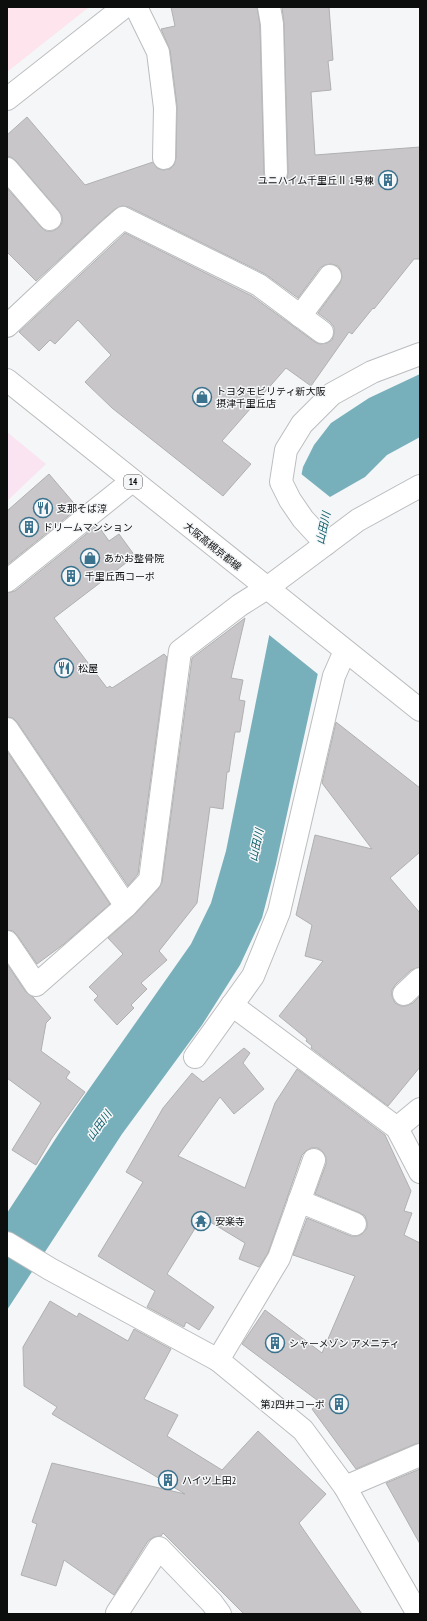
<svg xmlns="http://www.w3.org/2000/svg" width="427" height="1621" font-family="'PT Sans Narrow','Noto Sans JP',sans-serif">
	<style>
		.commercial { fill: #fbe4f2 }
		.industrial { fill: #fde4ed }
		.water { fill: #77afba }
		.pier { fill: #f4f6f8 }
		.building { fill: #c8c6c8; stroke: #b1b0b1 }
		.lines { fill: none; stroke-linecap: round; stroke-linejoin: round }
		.minor-casing { stroke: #bbbdbf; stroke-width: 24 }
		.major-casing { stroke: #bbbdbf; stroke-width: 24 }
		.minor { stroke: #fff; stroke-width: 22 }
		.major { stroke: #fff; stroke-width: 22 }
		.labels { text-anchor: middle; stroke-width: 3; stroke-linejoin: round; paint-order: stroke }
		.shield { fill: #f4f6f8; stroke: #525354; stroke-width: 1 }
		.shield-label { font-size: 9px; font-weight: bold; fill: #0c0d0d }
		.poi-label { font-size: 10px; fill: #0c0d0d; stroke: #f4f6f8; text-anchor: start }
		.street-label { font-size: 10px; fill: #0c0d0d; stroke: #f4f6f8 }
		.water-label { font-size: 11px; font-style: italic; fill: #0e5e69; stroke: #f4f6f8 }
	</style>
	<rect width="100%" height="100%" fill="#f4f6f8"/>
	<path class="commercial" d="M7 432 46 464 7 501Z"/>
	<path class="industrial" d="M7 7H89L7 72Z"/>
	<path class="water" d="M420 374V437L387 455 360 482 276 864 262 918 240 965 202 1025 122 1134 7 1310V1213L73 1112 191 944 211 903 226 851 303 467 314 445 331 423 369 398Z"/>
	<path class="pier" d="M300 473 330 497 365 477 361 483 319 675 268 634Z"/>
	<g class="building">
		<path d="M171 7H257L260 25 264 173 265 179 270 184 276 185 282 184 287 179 288 173 284 24 282 7H329L333 60 328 61 331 90 311 92 315 155 420 147V259H414L374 309 373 308 352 334 349 332 311 386 286 368 222 441 251 464 223 496 112 408 85 382 111 355 78 320 55 344 50 340 39 351 19 332 125 233 252 296 315 342 320 344 327 343 332 340 334 334V327L330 322 318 313 340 283 342 277 341 271 338 266 331 264 325 265 320 268 298 298 265 274 129 207 122 206 115 209 99 223 36 281 7 252V188L41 227 46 231H53L58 228 62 223V216L59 211 16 161 11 157H7V135L27 117 85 185 153 162 157 168 163 170 170 169 174 165 176 158 177 106 170 50 161 29 175 26Z"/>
		<path d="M49 474 78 508 7 565V511Z"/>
		<path d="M95 527 96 528 99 527 109 541 119 534 135 556 54 618 107 688 110 686 112 688 164 654 167 657 138 874 128 886 17 722 13 718 7 717V593L15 591Z"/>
		<path d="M245 618 231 678 243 680 239 700 245 701 240 732H235L229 772H227L223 809 210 807 197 903 159 951 167 960 141 983 147 989 131 1005 134 1008 117 1025 94 1000 98 996 89 987 123 954 108 938 135 914 159 888 162 882 192 658Z"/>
		<path d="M336 722 420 788V852L390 878 420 913V967L411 970 395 985 392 990V996L395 1003 401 1006H406L413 1003 420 996V1067L388 1106 311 1048 312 1046 306 1041 307 1039 279 1016 323 961 305 956 312 925 296 915 315 835 372 849 322 783Z"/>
		<path d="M7 751 110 904 64 944 37 964 17 935 13 931 7 930Z"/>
		<path d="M7 964 26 992 33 997 51 1018 46 1023 41 1051 70 1072 66 1078 85 1092 52 1138 36 1165 12 1150 41 1103 7 1078Z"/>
		<path d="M244 1048 250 1053 243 1063 264 1089 234 1114 220 1097 178 1156 245 1188 275 1103 297 1069 385 1135 411 1191 404 1211 412 1213 404 1235 420 1243V1443L415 1444 356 1469 312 1409 321 1403 242 1344 265 1310 322 1353 355 1276 293 1255 307 1218 351 1236H357L362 1234 367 1228V1222L365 1216 360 1213 315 1194 326 1164V1157L323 1152 318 1148H311L306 1151 302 1155 268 1253 259 1267 239 1259 245 1243 202 1217 167 1274 214 1307 199 1330 186 1322 184 1327 147 1307 155 1291 98 1256 143 1182 126 1172 163 1108 192 1073 203 1082Z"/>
		<path d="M50 1301 77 1317 79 1313 128 1341 134 1329 171 1349 144 1399 178 1415 167 1436 222 1470 258 1431 326 1494 299 1523 362 1614H244L163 1533 161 1536 154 1537 148 1541 114 1595 64 1560 56 1586 21 1575 37 1524 32 1522 52 1463 185 1494 52 1414 57 1407 24 1386 23 1347Z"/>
		<path d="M420 1469V1544L386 1483Z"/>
	</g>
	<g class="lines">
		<g class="minor-casing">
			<g id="minor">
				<path d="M136 7 158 52 165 108 164 158"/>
				<path d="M269 7 272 24 276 173"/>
				<path d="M7 99 124 7"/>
				<path d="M7 169 50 219"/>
				<path d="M300 316 330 276"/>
				<path d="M7 326 107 232 123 218 259 285 322 332"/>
				<path d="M326 544 303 519 290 500 281 482 286 450 302 424 332 394 372 372 420 354"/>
				<path d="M7 581 132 481"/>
				<path d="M7 729 126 906"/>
				<path d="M7 942 36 985 126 906 150 880 180 651 240 605 267 588 358 520 420 486"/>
				<path d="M404 994 420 979"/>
				<path d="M232 1005 397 1128 420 1172"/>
				<path d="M195 1057 253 976 279 912 334 676 345 651"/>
				<path d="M397 1128 420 1109"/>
				<path d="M299 1201 355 1224"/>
				<path d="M7 1243 50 1269 218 1360 303 1430 345 1487 418 1614"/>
				<path d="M218 1360 279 1258 314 1160"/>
				<path d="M345 1487 420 1455"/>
				<path d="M117 1613 159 1548 212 1603 220 1614"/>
			</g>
		</g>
		<g class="major-casing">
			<path id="major" d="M7 380 420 710"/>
		</g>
		<use href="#minor" class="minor"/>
		<use href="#major" class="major"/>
	</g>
	<defs>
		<g id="building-ring" transform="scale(1)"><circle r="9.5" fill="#f4f6f8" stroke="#3b738e" stroke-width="1.5"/><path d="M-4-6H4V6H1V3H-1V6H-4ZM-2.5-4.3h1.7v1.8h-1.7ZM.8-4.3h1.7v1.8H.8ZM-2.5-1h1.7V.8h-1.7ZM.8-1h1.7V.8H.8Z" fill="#3b738e"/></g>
		<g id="shop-ring" transform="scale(1)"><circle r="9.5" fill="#f4f6f8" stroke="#3b738e" stroke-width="1.5"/><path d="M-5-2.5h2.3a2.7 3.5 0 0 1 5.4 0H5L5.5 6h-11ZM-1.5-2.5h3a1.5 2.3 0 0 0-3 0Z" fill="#3b738e"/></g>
		<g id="restaurant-ring" transform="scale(1)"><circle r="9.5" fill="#f4f6f8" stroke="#3b738e" stroke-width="1.5"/><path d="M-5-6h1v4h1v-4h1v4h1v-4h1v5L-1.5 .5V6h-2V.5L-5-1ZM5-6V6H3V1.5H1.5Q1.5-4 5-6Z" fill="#3b738e"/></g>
		<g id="temple-ring" transform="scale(1)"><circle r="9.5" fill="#f4f6f8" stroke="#3b738e" stroke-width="1.5"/><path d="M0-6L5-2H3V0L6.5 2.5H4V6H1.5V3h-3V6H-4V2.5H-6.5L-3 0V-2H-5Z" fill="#3b738e"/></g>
	</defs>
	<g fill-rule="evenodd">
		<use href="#building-ring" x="388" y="180"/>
		<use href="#shop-ring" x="202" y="397"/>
		<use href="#restaurant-ring" x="43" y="508"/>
		<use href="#building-ring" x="29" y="527"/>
		<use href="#shop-ring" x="90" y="558"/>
		<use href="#building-ring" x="71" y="576"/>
		<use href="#restaurant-ring" x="64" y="668"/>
		<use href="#temple-ring" x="201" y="1221"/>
		<use href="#building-ring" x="275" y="1343"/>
		<use href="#building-ring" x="339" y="1404"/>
		<use href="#building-ring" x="168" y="1480"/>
	</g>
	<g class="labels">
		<rect class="shield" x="124" y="475" width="18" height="14" rx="3"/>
		<g class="shield-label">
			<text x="133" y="485">14</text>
		</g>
		<g class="poi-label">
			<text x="374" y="184" text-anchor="end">ユニハイム千里丘Ⅱ 1号棟</text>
			<text x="216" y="395">トヨタモビリティ新大阪<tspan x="216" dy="12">摂津千里丘店</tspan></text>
			<text x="57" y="512">支那そば淳</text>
			<text x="43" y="531">ドリームマンション</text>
			<text x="104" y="562">あかお整骨院</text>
			<text x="85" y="580">千里丘西コーポ</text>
			<text x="78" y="672">松屋</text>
			<text x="215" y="1225">安楽寺</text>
			<text x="289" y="1347">シャーメゾン アメニティ</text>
			<text x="325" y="1408" text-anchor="end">第2四井コーポ</text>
			<text x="182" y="1484">ハイツ上田2</text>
		</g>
		<g class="street-label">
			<text transform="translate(213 546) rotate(39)" y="4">大阪高槻京都線</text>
		</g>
		<g class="water-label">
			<text transform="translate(323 528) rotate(-78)" y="4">山田川</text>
			<text transform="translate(256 845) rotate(-78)" y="4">山田川</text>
			<text transform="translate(99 1125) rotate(-54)" y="4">山田川</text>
		</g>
	</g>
	<rect width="427" height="1621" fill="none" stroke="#0c0d0d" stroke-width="16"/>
</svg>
